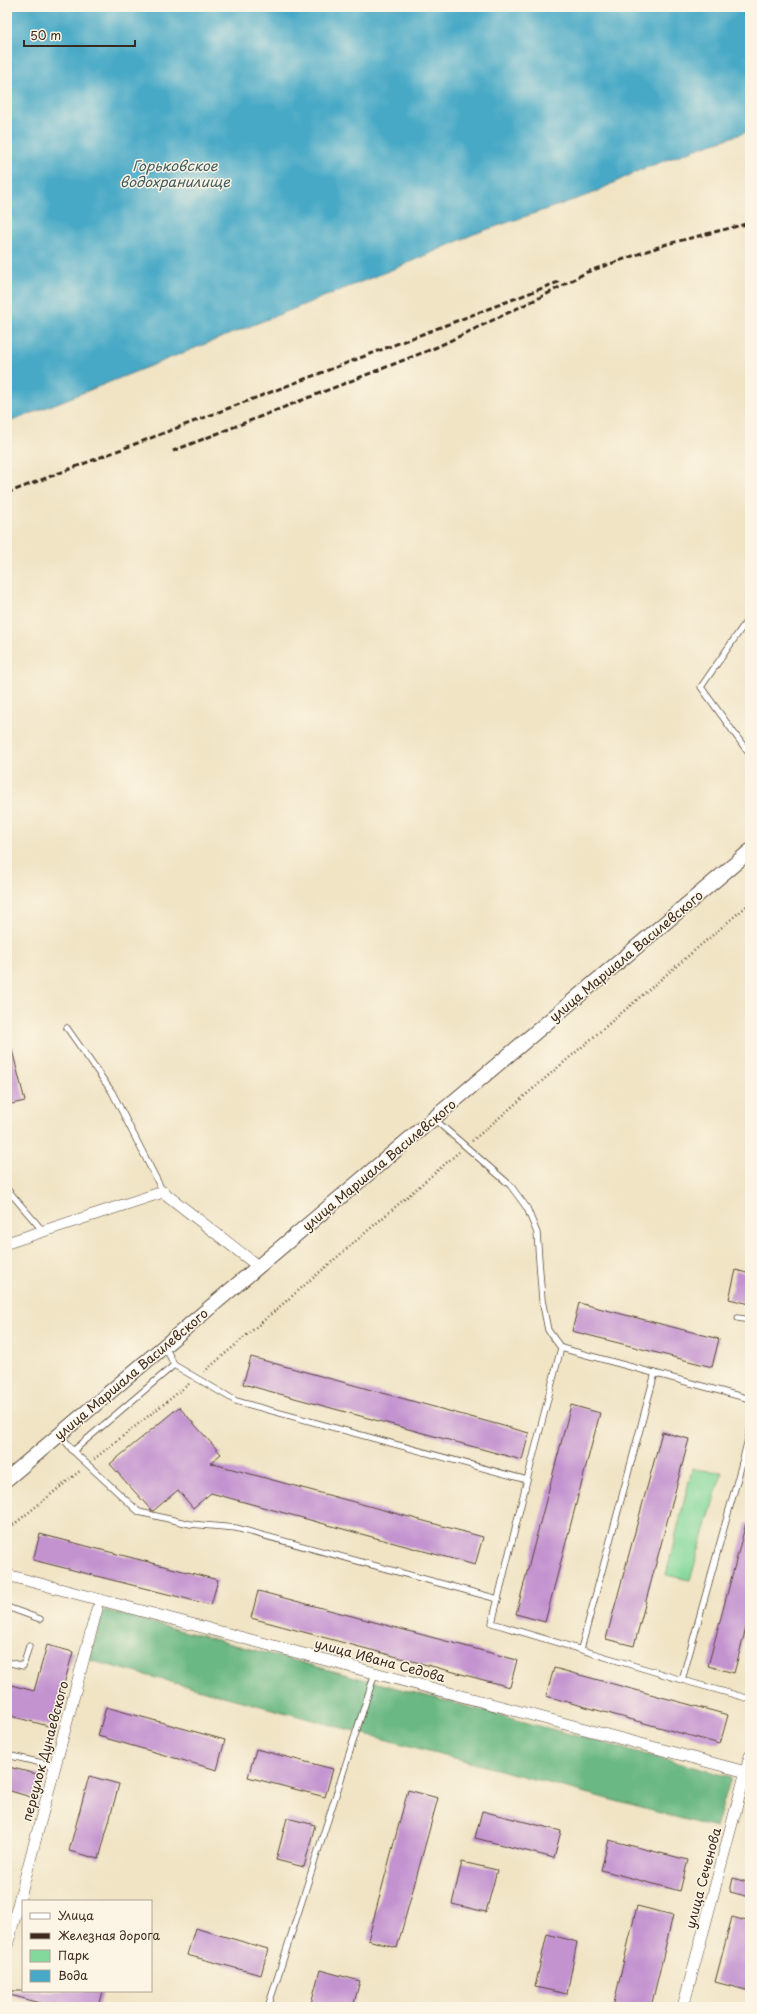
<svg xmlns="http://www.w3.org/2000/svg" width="757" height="2014" font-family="'Playpen Sans',sans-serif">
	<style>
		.green { fill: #83d89b; stroke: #5f815c }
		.forest { fill: #6ab883; stroke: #527150 }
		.water { fill: #47a9c6; stroke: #416a72 }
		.building { fill: #c393d0 }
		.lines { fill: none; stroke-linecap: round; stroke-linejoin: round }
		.service-casing { stroke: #564637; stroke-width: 7 }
		.minor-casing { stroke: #564637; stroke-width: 12 }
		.tertiary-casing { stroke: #564637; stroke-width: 16 }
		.path { stroke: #564637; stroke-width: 2.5; stroke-dasharray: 1 3; stroke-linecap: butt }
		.service { stroke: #fff; stroke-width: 5.5 }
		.minor { stroke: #fff; stroke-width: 11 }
		.tertiary { stroke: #fff; stroke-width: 14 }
		.rail { stroke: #3b2a1e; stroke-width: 3; stroke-dasharray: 6 3; stroke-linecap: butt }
		.labels { text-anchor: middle; stroke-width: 3; stroke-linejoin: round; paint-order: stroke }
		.street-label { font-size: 13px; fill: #3b2a1e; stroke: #fcf5e5 }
		.water-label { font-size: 14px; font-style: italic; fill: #405d61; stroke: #fcf5e5 }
	</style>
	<rect width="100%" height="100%" fill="#fcf5e5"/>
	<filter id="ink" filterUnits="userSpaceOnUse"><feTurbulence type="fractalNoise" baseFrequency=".025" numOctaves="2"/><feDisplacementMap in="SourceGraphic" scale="8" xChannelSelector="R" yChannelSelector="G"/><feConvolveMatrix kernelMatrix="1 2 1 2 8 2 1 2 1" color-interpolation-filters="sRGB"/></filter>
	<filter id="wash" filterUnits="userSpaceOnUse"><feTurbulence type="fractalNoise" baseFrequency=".012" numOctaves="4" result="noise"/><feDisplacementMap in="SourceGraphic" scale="16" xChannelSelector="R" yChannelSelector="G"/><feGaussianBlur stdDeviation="0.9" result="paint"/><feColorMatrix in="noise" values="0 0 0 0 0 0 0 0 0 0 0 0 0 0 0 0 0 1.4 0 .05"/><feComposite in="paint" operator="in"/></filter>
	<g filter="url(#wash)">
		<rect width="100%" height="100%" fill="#f0e4c5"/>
		<path class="green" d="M692 1469 722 1472 690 1580 666 1575Z"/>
		<path class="forest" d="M104 1610 731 1777 716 1828 89 1660Z"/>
		<path class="water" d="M7 7H750V131L696 149 640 170 591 194 474 234 401 266 7 423Z"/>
		<g id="blocks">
			<g class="building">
				<path d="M11 1046 25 1101 7 1105V1047Z"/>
				<path d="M736 1270 750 1274V1304L729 1299Z"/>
				<path d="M579 1303 719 1339 712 1367 572 1331Z"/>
				<path d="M251 1357 529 1433 522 1460 243 1384Z"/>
				<path d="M571 1405 600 1413 545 1622 516 1614Z"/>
				<path d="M179 1407 221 1454 210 1463 483 1537 475 1565 211 1493 193 1508 178 1490 153 1511 151 1510 110 1464Z"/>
				<path d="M662 1432 689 1439 634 1646 606 1639Z"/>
				<path d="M746 1523 750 1524V1613L734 1673 708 1666Z"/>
				<path d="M40 1534 218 1580 211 1605 33 1560Z"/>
				<path d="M258 1591 517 1660 510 1687 251 1618Z"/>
				<path d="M47 1645 73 1652 52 1727 7 1715V1684L34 1691Z"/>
				<path d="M554 1668 728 1715 720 1744 546 1696Z"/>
				<path d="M106 1707 225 1740 217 1770 98 1736Z"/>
				<path d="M256 1749 333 1769 325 1797 248 1777Z"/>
				<path d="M9 1767 40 1775 34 1798 7 1790Z"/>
				<path d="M89 1776 119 1784 99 1859 69 1851Z"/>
				<path d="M408 1790 438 1798 397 1948 368 1940Z"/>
				<path d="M482 1811 561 1831 554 1858 475 1838Z"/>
				<path d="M287 1818 315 1825 304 1867 276 1860Z"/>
				<path d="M609 1840 688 1860 680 1891 601 1870Z"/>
				<path d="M462 1862 497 1870 486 1912 452 1904Z"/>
				<path d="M733 1878 750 1883V1897L730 1892Z"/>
				<path d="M637 1906 673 1915 651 2007H613Z"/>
				<path d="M732 1917 750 1922V1991L715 1982Z"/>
				<path d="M195 1928 268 1949 261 1975 187 1955Z"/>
				<path d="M547 1934 577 1942 567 1994 535 1987Z"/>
				<path d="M320 1970 360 1981 353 2007H310Z"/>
				<path d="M11 1991H103L99 2007H56L10 1995Z"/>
			</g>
		</g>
	</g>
	<g filter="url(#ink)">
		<use href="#blocks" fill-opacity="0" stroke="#564637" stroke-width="1"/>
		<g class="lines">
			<g class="service-casing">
				<g id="service">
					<path d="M750 616 701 687 750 755"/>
					<path d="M67 1028 112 1092 163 1192"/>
					<path d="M434 1119 510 1185 527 1208 537 1233 542 1300 548 1330 561 1348"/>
					<path d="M7 1189 43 1231"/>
					<path d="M738 1318 750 1320"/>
					<path d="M174 1365 236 1401 527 1480 561 1348 750 1399"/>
					<path d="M750 1431 742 1463 750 1466"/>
					<path d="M60 1434 73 1451 174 1365 165 1346"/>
					<path d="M73 1451 139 1512 190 1524 236 1528 498 1599"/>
					<path d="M742 1463 682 1680 750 1699"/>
					<path d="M527 1480 492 1623 682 1680"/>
					<path d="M7 1607 40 1619"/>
					<path d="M581 1649 655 1373"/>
					<path d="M7 1662 23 1666 29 1646"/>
					<path d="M7 1755 55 1766"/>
					<path d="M268 2007 375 1673"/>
				</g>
			</g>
			<g class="minor-casing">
				<g id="minor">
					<path d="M7 1243 163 1192 259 1267"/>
					<path d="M7 1575 746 1772"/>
					<path d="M7 1946 97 1609"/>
					<path d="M683 2007 750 1756"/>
				</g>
			</g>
			<g class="tertiary-casing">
				<path id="tertiary" d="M7 1479 750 851"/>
			</g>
			<g class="path">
				<path d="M472 1141 750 903"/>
				<path d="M204 1372 459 1152"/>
				<path d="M94 1459 189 1384"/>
				<path d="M7 1530 81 1470"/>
			</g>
			<use href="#service" class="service"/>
			<use href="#minor" class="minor"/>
			<use href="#tertiary" class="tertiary"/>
			<g class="rail">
				<path d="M173 451 437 347 545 295 587 272 667 244 750 223"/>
				<path d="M7 493 561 281"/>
			</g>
		</g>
	</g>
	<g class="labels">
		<g class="street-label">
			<text transform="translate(626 956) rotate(-40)" y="5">улица Маршала Василевского</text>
			<text transform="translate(379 1165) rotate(-40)" y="5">улица Маршала Василевского</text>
			<text transform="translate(131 1374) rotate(-40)" y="5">улица Маршала Василевского</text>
			<text transform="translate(380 1660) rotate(15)" y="5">улица Ивана Седова</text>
			<text transform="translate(45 1751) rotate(-75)" y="5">переулок Дунаевского</text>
			<text transform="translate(703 1878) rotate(-75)" y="5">улица Сеченова</text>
		</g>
		<g class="water-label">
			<text x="175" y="171">Горьковское<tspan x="175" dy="16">водохранилище</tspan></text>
		</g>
	</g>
	<rect width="757" height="2014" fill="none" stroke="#fcf5e5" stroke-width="24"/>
	<rect x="22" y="1900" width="130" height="92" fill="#fcf5e5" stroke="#afa495"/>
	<rect x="30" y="1913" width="20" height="6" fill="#ffffff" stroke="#afa495"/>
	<text x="58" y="1920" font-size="12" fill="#3b2a1e">Улица</text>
	<rect x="30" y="1933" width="20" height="6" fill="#3b2a1e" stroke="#afa495"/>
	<text x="58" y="1940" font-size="12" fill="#3b2a1e">Железная дорога</text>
	<rect x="30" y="1950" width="20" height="12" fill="#83d89b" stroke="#afa495"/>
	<text x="58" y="1960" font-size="12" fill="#3b2a1e">Парк</text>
	<rect x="30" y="1970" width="20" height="12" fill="#47a9c6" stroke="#afa495"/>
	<text x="58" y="1980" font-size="12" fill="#3b2a1e">Вода</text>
	<path d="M24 40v6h111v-6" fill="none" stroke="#3b2a1e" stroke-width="2"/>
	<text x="30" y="40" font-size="12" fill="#3b2a1e" stroke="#fcf5e5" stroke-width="3" paint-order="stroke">50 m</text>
</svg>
